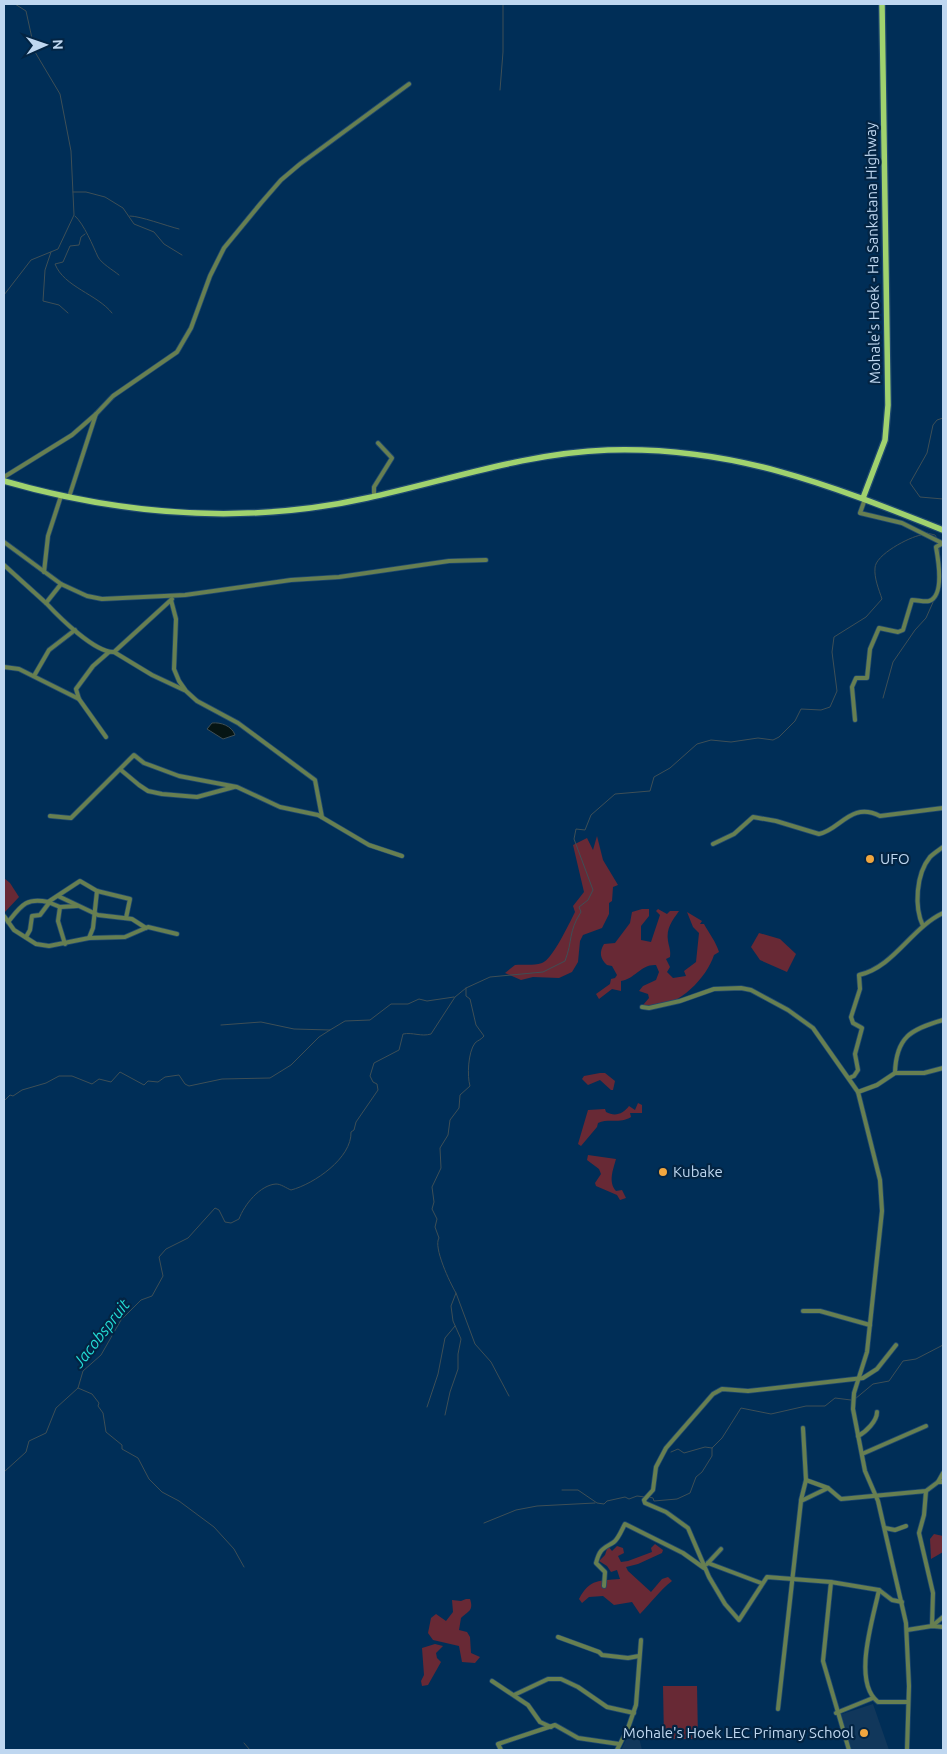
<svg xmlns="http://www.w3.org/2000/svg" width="947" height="1754" font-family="Ubuntu,sans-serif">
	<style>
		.built { fill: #11375b }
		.green { fill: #682935 }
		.water { fill: #061514; stroke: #3e4f56 }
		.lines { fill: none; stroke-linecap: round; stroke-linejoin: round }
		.stream { stroke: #3e4f56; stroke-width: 1 }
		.street-casing { stroke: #1f496f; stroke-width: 5.5 }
		.primary-casing { stroke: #1f496f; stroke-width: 8 }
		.street { stroke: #677f51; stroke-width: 4 }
		.primary { stroke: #a0d26e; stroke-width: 5.5 }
		.poi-dot { fill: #f1a63f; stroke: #032443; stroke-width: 2 }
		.labels { text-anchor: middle; stroke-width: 4.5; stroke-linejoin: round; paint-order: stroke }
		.street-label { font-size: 15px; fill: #bfd7f0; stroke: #032443 }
		.poi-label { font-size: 15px; fill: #bfd7f0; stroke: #032443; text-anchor: start }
		.water-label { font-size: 16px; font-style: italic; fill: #23dcd5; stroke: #032443 }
	</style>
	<rect width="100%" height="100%" fill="#002e57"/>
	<g class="built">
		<path d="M873 1704 889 1750H851L839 1715Z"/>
		<path d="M637 1729 642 1750H621L629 1733Z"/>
	</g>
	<g class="green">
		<path d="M597 836 603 860 618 885 613 887 612 901 609 903V914L602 928 583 935 580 941 578 962 572 972 559 978 533 977 521 980 505 973 515 965C524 964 532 966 542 963 552 960 569 924 575 912L573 906 584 892 573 845 587 838 593 850Z"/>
		<path d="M4 878 10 883 19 897 4 913Z"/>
		<path d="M642 909H649V916L641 926V940L651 942 660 915 656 911 658 909 667 914 670 911H679C672 921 666 928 668 941 669 947 671 951 670 957L666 959 670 967 667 972 673 978 686 976 684 971 696 962 699 933 693 927 687 912 702 921 700 924H704C709 933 716 942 719 952L714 955C706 980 672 1014 643 1005L649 998 648 994 639 991 643 986 656 980 659 972 656 965C641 964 635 979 621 981V991L612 989 599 999 596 994 610 984 611 979 615 978 617 975 612 966 607 965C600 959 599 952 604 944L615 943 630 923 632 912Z"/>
		<path d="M759 933 780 939 796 954 787 972 760 960 751 947Z"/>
		<path d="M600 1073H605L615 1081 613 1090H611L600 1080 588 1085 582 1079 584 1076Z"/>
		<path d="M638 1103 642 1105V1113H630L631 1117C620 1124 608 1118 598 1123L597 1127 581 1146 578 1144 588 1110 605 1109 606 1112C615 1117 623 1114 629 1106L635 1110Z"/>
		<path d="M588 1155 616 1159C613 1170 608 1182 616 1191L622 1190 626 1198 620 1200 617 1195 596 1186 595 1183 601 1174 599 1169 587 1160Z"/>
		<path d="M934 1534 943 1536V1552L931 1559 930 1539Z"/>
		<path d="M655 1544 663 1550 662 1553 638 1564 626 1567 628 1571 651 1592 662 1579 668 1577 672 1581C659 1591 651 1603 640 1614L632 1602 614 1605 603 1596 589 1597 582 1603 579 1599C590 1578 600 1581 620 1579L617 1570 611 1572 607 1566 599 1561 605 1555 608 1546 612 1551 617 1546 623 1548 624 1553 618 1556 621 1562 628 1561 652 1552 651 1548Z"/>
		<path d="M466 1599H470C474 1611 468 1611 461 1618L459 1630 467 1632 470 1637 471 1653 480 1657 475 1663 462 1662 459 1646 433 1640 428 1633 431 1618 436 1614 446 1621 453 1612 452 1600 461 1601Z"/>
		<path d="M435 1644 443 1646 436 1653 437 1658 441 1662 428 1685 422 1686 421 1681 424 1675 422 1648Z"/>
		<path d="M663 1686H697L698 1739H664Z"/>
	</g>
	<path class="water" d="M212 723C221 722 232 726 235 735L223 739 207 729Z"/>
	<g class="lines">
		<g class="stream">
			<path d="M500 90 503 52V4"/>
			<path d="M73 192H86L105 197 123 208 134 224 154 232 164 244 182 255"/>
			<path d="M75 216C84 224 93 246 98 257 102 264 113 270 119 275"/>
			<path d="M130 216C140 216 167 226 179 229"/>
			<path d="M85 234 81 237 79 245 70 246 63 262 55 264C64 287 97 294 112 313"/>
			<path d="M51 252 45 270 43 301 59 305 68 313"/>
			<path d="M4 295 31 260 58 249 74 215 71 151 60 94 35 52 26 11 15 4"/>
			<path d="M943 418 937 420 933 425 927 453 910 483 920 497 943 499"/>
			<path d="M927 533 935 535 938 540"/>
			<path d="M939 547 940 562"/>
			<path d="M883 698 893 662 915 630 926 618 934 600"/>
			<path d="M221 1025 261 1022 294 1029 330 1030 345 1021 370 1020 391 1004H408L419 999 427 1001 454 997"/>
			<path d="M4 1101 10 1095 13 1096 22 1090 46 1083 59 1076H72L92 1084 99 1079 111 1082 120 1072 144 1085 148 1081 158 1082 165 1077 179 1075 185 1084 189 1086 222 1079 270 1078 291 1065 319 1037 330 1030"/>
			<path d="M456 1293 475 1344 491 1362 509 1396"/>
			<path d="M78 1388 92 1394 99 1403 98 1406 103 1413 106 1432 122 1445V1449L138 1458 149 1479 162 1492 179 1501 214 1527 234 1549 244 1567"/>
			<path d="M855 1399 873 1384 889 1381 903 1361 916 1359 943 1345"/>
			<path d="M427 1407 438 1374 445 1338 455 1326"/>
			<path d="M445 1415 450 1392 458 1369V1354L461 1339 453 1321 451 1306 456 1293C450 1283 433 1247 439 1238L435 1227 437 1219 432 1209 434 1202 432 1187 441 1168 440 1148 448 1135 450 1120 459 1108 460 1095 470 1086C467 1076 468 1052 475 1043 478 1040 481 1040 484 1036L476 1025 470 999 466 996V988"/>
			<path d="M671 1452 678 1449 684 1453 705 1447 712 1448"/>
			<path d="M4 1472 26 1452 29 1441 46 1433 56 1408 78 1388 83 1371 101 1355 121 1320 141 1300 152 1296 163 1276 159 1257 166 1249 188 1238 215 1208 219 1210 225 1222 231 1223 239 1219C244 1205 260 1185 276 1184 281 1184 286 1188 291 1190 314 1184 352 1158 351 1132L354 1130 356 1122 378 1090 377 1084 373 1082 370 1076 374 1063 399 1050 403 1034C413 1032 421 1037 431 1034L455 997 466 988 490 977 543 972 565 961C573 940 568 932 581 912L579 907 588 900 593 890 574 839 576 829 585 830 591 815 615 794 650 791 654 777 670 768 697 744 711 740 731 742 758 738 773 740 779 737 795 721 801 709 821 710 830 707 837 691 832 652 834 637 866 617 882 599C879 590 874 578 875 568 875 555 909 537 921 535"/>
			<path d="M562 1490H578L597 1503 604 1504 607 1501 625 1497 629 1499 637 1496 645 1497"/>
			<path d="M649 1497 653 1498 654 1501 677 1499 690 1493 696 1477 702 1472 712 1456V1448L722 1438 741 1408 771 1414 806 1406H825L835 1398 851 1400"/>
			<path d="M484 1523 516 1510 537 1506 595 1503"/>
			<path d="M244 1743 250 1750"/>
		</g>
		<g class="street-casing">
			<g id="street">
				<path d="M4 477 72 435 96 414"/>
				<path d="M69 497 96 414 113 396 177 352 191 328 210 276 224 248 261 203 281 180 300 164 409 84"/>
				<path d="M374 497V487L392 458 378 443"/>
				<path d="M865 499 860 513 902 523 942 543"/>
				<path d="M4 542 61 584 87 596 102 599 185 595 291 580 339 577 449 561 486 560"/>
				<path d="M4 565 46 603"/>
				<path d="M44 572 48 536 61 496"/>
				<path d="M61 584 46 603C59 617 95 653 114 652L172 599"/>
				<path d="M171 600 176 619 174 669 179 681 186 691 197 701 238 723 315 780 322 817"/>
				<path d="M114 652 152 675 184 690"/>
				<path d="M4 667 19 669 79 699"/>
				<path d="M34 676 49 650 75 630"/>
				<path d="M855 720 852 687 856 678H867L870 649 879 628 898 632 903 630 912 600C918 600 924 602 929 601 945 596 938 558 936 547L943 543"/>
				<path d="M106 737 79 699 76 689 93 666 109 652"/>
				<path d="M121 770 139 785 148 791 162 794 197 797 234 787"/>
				<path d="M50 816 71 818 134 755 144 763 179 776 237 787 280 807 318 815 369 845 402 856"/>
				<path d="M713 844 734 834 753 817 776 821 819 834C840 830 851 801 880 816L943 808"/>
				<path d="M58 896 98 915 132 919 146 928"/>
				<path d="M48 902 60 907 77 906"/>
				<path d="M60 907 58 921 65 944"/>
				<path d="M4 916 14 930 36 944 49 946 89 938 125 937 148 927 177 934"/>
				<path d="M8 922C21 906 26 897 48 902L80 881 97 891 130 899 126 918"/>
				<path d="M923 926C914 907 916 874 930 857 934 853 939 850 943 847"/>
				<path d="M26 937 30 930 32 916 40 915 49 903"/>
				<path d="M89 938 93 928 97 891"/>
				<path d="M642 1007 649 1008 680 1001 714 989 741 988 751 990 788 1010 813 1028 858 1092 880 1180 882 1211 867 1352 854 1393 853 1409 865 1471 878 1501 906 1623 909 1686 907 1750"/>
				<path d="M895 1073C896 1037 911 1029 943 1020"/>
				<path d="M849 1078 854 1076 858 1070 855 1054 862 1028 853 1023 851 1017 860 989 859 975C894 967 911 928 943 913"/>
				<path d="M858 1092 877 1085 895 1073H924L943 1068"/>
				<path d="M803 1311H820L870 1325"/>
				<path d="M858 1436C866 1432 877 1421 877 1412"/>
				<path d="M862 1454 926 1426"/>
				<path d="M806 1480 828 1488 841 1499 926 1491 938 1482H943"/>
				<path d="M938 1482 943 1473"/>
				<path d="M926 1491 924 1515 919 1533 933 1593 932 1626"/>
				<path d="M801 1500 806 1480 803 1428"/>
				<path d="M885 1528 895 1530 906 1526"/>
				<path d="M708 1563 761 1583"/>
				<path d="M707 1564 721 1549"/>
				<path d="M831 1582 879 1590 892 1600 902 1602"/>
				<path d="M604 1586 605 1572 596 1563C600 1548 603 1549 614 1542 619 1538 622 1529 625 1524L683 1553 704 1568"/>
				<path d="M879 1590C873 1619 852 1682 878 1702H908"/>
				<path d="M932 1626 943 1617"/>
				<path d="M907 1630 932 1626 943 1627"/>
				<path d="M558 1637 599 1652 602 1655 628 1658 639 1656"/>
				<path d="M492 1681 528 1705 540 1722 551 1727"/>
				<path d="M514 1695 548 1679H561L578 1687 607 1707 634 1713"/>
				<path d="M778 1709 801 1501 828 1488"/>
				<path d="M836 1713 873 1698"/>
				<path d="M501 1750 498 1744 555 1725 578 1738 619 1744"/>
				<path d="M617 1750 628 1728 636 1705 641 1640"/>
				<path d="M849 1750 823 1661 831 1582 767 1577 739 1620 725 1604 709 1577 688 1528 666 1512 645 1503 644 1500 653 1490 656 1467 666 1448 713 1394 722 1389 748 1391 863 1378 877 1369 896 1345"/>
			</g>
		</g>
		<g class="primary-casing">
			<g id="primary">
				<path d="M4 481C122 515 246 525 367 498 446 481 525 453 608 450 733 446 830 485 943 530"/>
				<path d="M863 498 885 440 888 405 882 4"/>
			</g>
		</g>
		<use href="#street" class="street"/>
		<use href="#primary" class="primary"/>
	</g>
	<g class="poi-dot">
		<circle cx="870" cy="859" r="5"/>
		<circle cx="663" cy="1172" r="5"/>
		<circle cx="864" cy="1733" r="5"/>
	</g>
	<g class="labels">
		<g class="street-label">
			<text transform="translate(873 253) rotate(-91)" y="5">Mohale's Hoek - Ha Sankatana Highway</text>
		</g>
		<g class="poi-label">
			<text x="880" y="864">UFO</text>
			<text x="673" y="1177">Kubake</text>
			<text x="854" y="1738" text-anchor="end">Mohale's Hoek LEC Primary School</text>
		</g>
		<g class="water-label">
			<text transform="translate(101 1333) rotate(-52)" y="6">Jacobspruit</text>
		</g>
	</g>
	<rect width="947" height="1754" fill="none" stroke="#bfd7f0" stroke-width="10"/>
	<g transform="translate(45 45) rotate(88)" stroke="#032443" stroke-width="4" paint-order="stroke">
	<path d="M0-4L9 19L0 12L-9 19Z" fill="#bfd7f0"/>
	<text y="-8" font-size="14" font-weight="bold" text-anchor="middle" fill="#bfd7f0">N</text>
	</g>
</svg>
